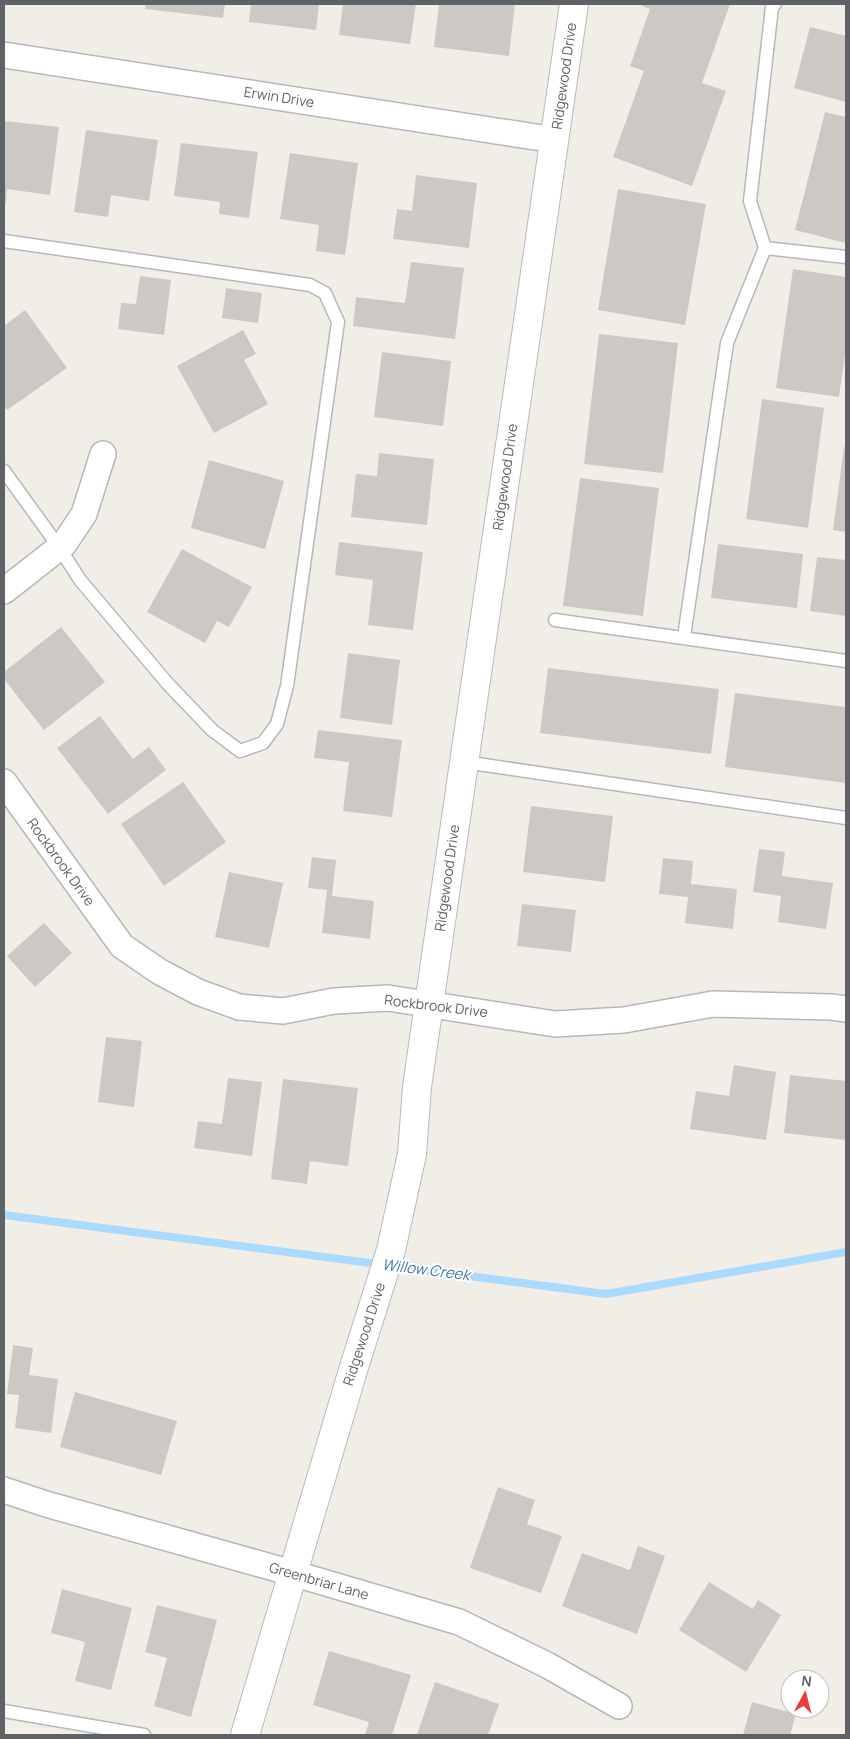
<svg xmlns="http://www.w3.org/2000/svg" width="850" height="1739" font-family="Manrope,sans-serif">
	<style>
		.lines { fill: none; stroke-linecap: round; stroke-linejoin: round }
		.stream { stroke: #aadbfe; stroke-width: 8 }
		.building { fill: #ccc9c4 }
		.lane-casing { stroke: #b5b8bb; stroke-width: 15 }
		.street-casing { stroke: #b5b8bb; stroke-width: 28 }
		.secondary-casing { stroke: #b6babe; stroke-width: 30 }
		.lane { stroke: #fff; stroke-width: 12 }
		.street { stroke: #fff; stroke-width: 25 }
		.secondary { stroke: #fff; stroke-width: 28 }
		.labels { text-anchor: middle; stroke-width: 4; stroke-linejoin: round; paint-order: stroke }
		.street-label { font-size: 14px; fill: #5f6367; stroke: #fff }
		.water-label { font-size: 15px; font-style: italic; fill: #4276a8; stroke: #fff }
	</style>
	<rect width="100%" height="100%" fill="#f1eee8"/>
	<g class="lines">
		<path class="stream" d="M4 1215 606 1294 846 1252"/>
	</g>
	<g class="building">
		<path d="M146 4H225L223 18 145 9Z"/>
		<path d="M251 4H319L316 30 249 22Z"/>
		<path d="M343 4H416L410 44 339 35Z"/>
		<path d="M439 4H515L509 56 434 47Z"/>
		<path d="M640 4H730L702 83 726 91 692 186 613 157 644 71 630 66 650 9 640 5Z"/>
		<path d="M810 27 846 36V102L794 88Z"/>
		<path d="M825 112 846 117V243L795 230Z"/>
		<path d="M4 121 59 127 50 195 7 189 6 203H4Z"/>
		<path d="M86 130 158 140 149 201 111 195 108 217 74 212Z"/>
		<path d="M181 143 258 152 249 218 219 214 220 202 174 196Z"/>
		<path d="M290 153 358 163 345 255 316 251 319 225 280 219Z"/>
		<path d="M416 175 477 183 469 248 393 239 397 209 412 211Z"/>
		<path d="M618 189 706 204 685 325 598 310Z"/>
		<path d="M411 262 464 268 455 339 353 326 356 297 405 303Z"/>
		<path d="M793 269 846 277V348L839 397 776 388Z"/>
		<path d="M140 276 171 280 164 335 118 329 121 303 136 304Z"/>
		<path d="M226 288 262 293 258 323 222 318Z"/>
		<path d="M25 310 67 368 7 410 4 405V326Z"/>
		<path d="M243 330 256 354 244 360 268 404 214 433 177 366Z"/>
		<path d="M599 334 678 343 663 473 584 464Z"/>
		<path d="M382 352 451 361 443 426 374 417Z"/>
		<path d="M762 399 824 408 808 528 746 519Z"/>
		<path d="M844 447H846V532L833 530Z"/>
		<path d="M379 453 434 459 427 525 351 517 356 474 377 476Z"/>
		<path d="M209 460 284 481 265 549 191 528Z"/>
		<path d="M580 478 659 488 643 616 563 606Z"/>
		<path d="M339 542 423 552 413 630 368 625 373 580 335 575Z"/>
		<path d="M718 544 803 554 797 608 711 598Z"/>
		<path d="M182 549 252 587 229 627 217 621 205 643 147 612Z"/>
		<path d="M817 557 846 560V616L810 611Z"/>
		<path d="M61 627 105 682 44 730 4 679V672Z"/>
		<path d="M348 653 400 660 392 725 340 718Z"/>
		<path d="M548 668 719 689 711 754 540 733Z"/>
		<path d="M735 693 846 707V783L725 767Z"/>
		<path d="M100 716 133 759 149 747 166 770 108 814 57 748Z"/>
		<path d="M318 730 402 740 392 817 343 811 349 762 314 758Z"/>
		<path d="M183 782 226 842 164 886 121 824Z"/>
		<path d="M531 806 613 816 605 882 523 872Z"/>
		<path d="M759 849 785 852 782 876 833 883 826 929 778 922 781 896 753 892Z"/>
		<path d="M312 857 336 860 332 896 374 901 370 939 322 933 327 890 308 888Z"/>
		<path d="M663 858 693 861 691 884 737 889 733 929 685 923 688 897 659 894Z"/>
		<path d="M229 872 283 883 269 948 215 937Z"/>
		<path d="M522 904 576 910 571 952 517 946Z"/>
		<path d="M44 923 72 953 35 987 7 956Z"/>
		<path d="M106 1037 142 1041 134 1107 98 1102Z"/>
		<path d="M734 1065 776 1072 766 1140 690 1129 696 1091 729 1096Z"/>
		<path d="M790 1075 846 1081V1140L784 1133Z"/>
		<path d="M228 1078 262 1082 252 1156 194 1148 198 1121 222 1124Z"/>
		<path d="M283 1079 358 1088 348 1166 310 1161 307 1184 271 1179Z"/>
		<path d="M13 1345 33 1348 29 1375 58 1379 51 1433 15 1428 19 1395 7 1394Z"/>
		<path d="M75 1392 177 1421 161 1475 60 1447Z"/>
		<path d="M498 1487 535 1500 527 1524 562 1536 541 1593 470 1568Z"/>
		<path d="M638 1546 665 1556 637 1634 562 1606 582 1553 630 1570Z"/>
		<path d="M709 1582 753 1609 758 1600 781 1615 746 1672 679 1630Z"/>
		<path d="M62 1589 132 1608 111 1690 75 1681 85 1642 51 1633Z"/>
		<path d="M157 1605 217 1620 191 1717 154 1706 167 1658 145 1652Z"/>
		<path d="M329 1651 411 1675 392 1735H365L369 1722 313 1705Z"/>
		<path d="M435 1682 499 1704 488 1735H417Z"/>
		<path d="M752 1702 796 1714 790 1735H743Z"/>
	</g>
	<g class="lines">
		<g class="lane-casing">
			<g id="lane">
				<path d="M4 241 310 285 325 293 338 322 287 686 277 724 263 743 240 751 212 730 168 684 80 580 59 547 4 471"/>
				<path d="M765 248 846 257"/>
				<path d="M555 620 846 661"/>
				<path d="M684 637 727 343 765 248 750 201 772 7 775 4"/>
				<path d="M464 762 846 818"/>
				<path d="M4 1711 144 1735"/>
			</g>
		</g>
		<g class="street-casing">
			<g id="street">
				<path d="M4 55 555 140"/>
				<path d="M4 591 64 544 84 514 103 454"/>
				<path d="M4 782 122 946 160 972 198 992 239 1007 283 1011 334 1001 388 998 555 1024 624 1020 713 1004 831 1007 846 1009"/>
				<path d="M4 1490 46 1504 292 1573 459 1622 547 1665 619 1706"/>
			</g>
		</g>
		<g class="secondary-casing">
			<path id="secondary" d="M245 1735 354 1367 391 1250 412 1154 417 1087 574 4"/>
		</g>
		<use href="#lane" class="lane"/>
		<use href="#street" class="street"/>
		<use href="#secondary" class="secondary"/>
	</g>
	<g class="labels">
		<g class="street-label">
			<text transform="translate(564 76) rotate(-82)" y="5">Ridgewood Drive</text>
			<text transform="translate(279 97) rotate(9)" y="5">Erwin Drive</text>
			<text transform="translate(505 477) rotate(-82)" y="5">Ridgewood Drive</text>
			<text transform="translate(61 862) rotate(54)" y="5">Rockbrook Drive</text>
			<text transform="translate(447 878) rotate(-82)" y="5">Ridgewood Drive</text>
			<text transform="translate(436 1006) rotate(7)" y="5">Rockbrook Drive</text>
			<text transform="translate(364 1334) rotate(-72)" y="5">Ridgewood Drive</text>
			<text transform="translate(319 1581) rotate(16)" y="5">Greenbriar Lane</text>
		</g>
		<g class="water-label">
			<text transform="translate(426 1270) rotate(7)" y="5">Willow Creek</text>
		</g>
	</g>
	<rect width="850" height="1739" fill="none" stroke="#5f6367" stroke-width="10"/>
	<g transform="translate(805 1694) rotate(7)"><circle r="24" fill="#ffffff" stroke="#bfc1c2"/>
	<path d="M0-4L9 19L0 12L-9 19Z" fill="#e74137"/>
	<text y="-8" font-size="14" font-weight="bold" text-anchor="middle" fill="#5f6367">N</text>
	</g>
</svg>
